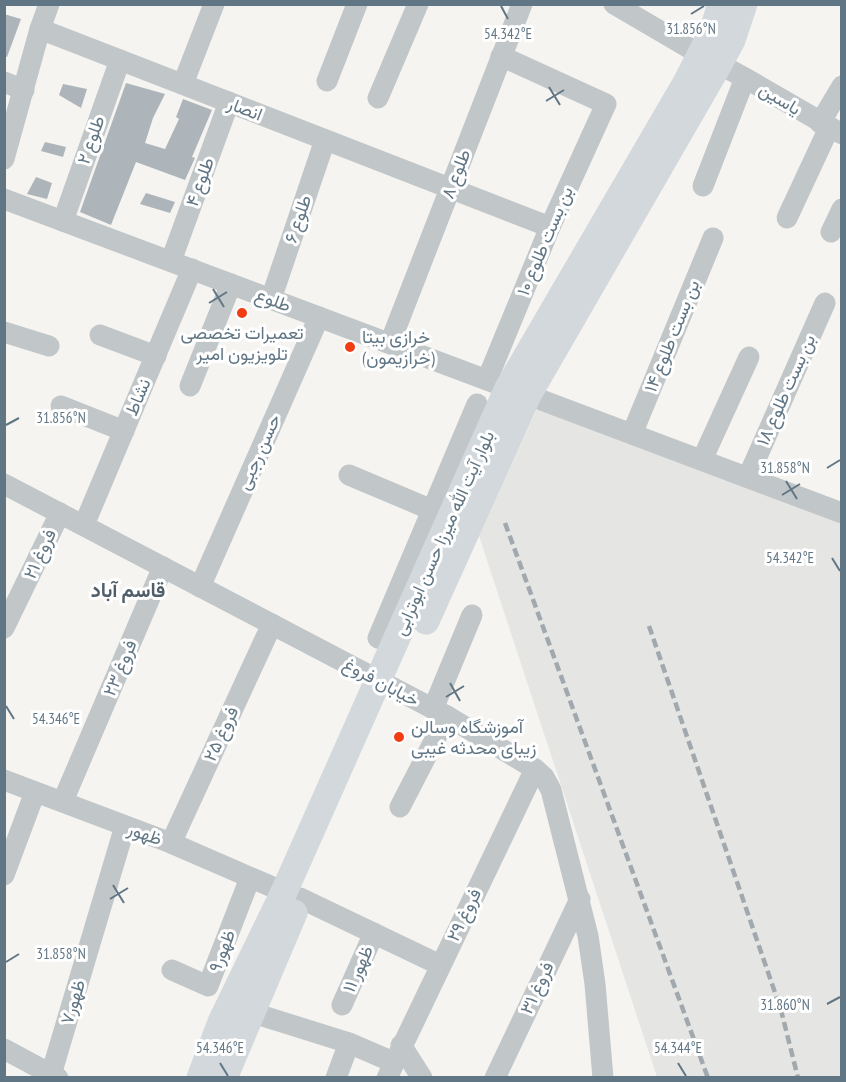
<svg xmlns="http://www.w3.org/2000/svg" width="846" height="1082" font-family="'PT Sans Narrow',Vazirmatn,sans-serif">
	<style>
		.built { fill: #e5e6e3 }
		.building { fill: #adb5ba }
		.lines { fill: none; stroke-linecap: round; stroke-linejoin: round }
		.minor { stroke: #c1c6c9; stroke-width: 21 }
		.major { stroke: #d2d8dc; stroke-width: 27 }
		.rail { stroke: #a1a9ae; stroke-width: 4.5; stroke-dasharray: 9 4.5; stroke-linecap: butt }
		.ticks { fill: none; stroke: #617684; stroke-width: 2 }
		.poi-dot { fill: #f23c12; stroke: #fff; stroke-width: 2 }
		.labels { text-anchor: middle; stroke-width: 6; stroke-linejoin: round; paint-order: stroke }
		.street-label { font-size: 18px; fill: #617684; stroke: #fff }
		.poi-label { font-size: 18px; fill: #617684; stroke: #fff; text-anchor: start }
		.neighbourhood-label { font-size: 20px; font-weight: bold; fill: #4f5e68; stroke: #fff }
		.ticks-label { font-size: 15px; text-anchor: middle; fill: #617684; stroke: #fff; stroke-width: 6; stroke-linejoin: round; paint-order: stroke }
	</style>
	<rect width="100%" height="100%" fill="#f5f4f0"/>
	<path class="built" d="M537 409 841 522V1077H657L479 536Z"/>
	<g class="building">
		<path d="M4 14 21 19 7 57 4 56Z"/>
		<path d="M126 83 165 94 153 118 145 143 165 149 179 119 176 117 183 99 212 110 192 157 195 158 185 180 136 162 111 225 80 212Z"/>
		<path d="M63 84 87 89 81 108 59 95Z"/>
		<path d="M45 142 66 147 63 157 41 151Z"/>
		<path d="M36 177 52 183 47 199 27 194Z"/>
		<path d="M146 193 175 202 170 213 140 204Z"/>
	</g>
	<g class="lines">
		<g class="minor">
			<path d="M614 4 701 55"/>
			<path d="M40 29 550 227"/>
			<path d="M719 64 745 78 842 134"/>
			<path d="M327 81 357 4"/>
			<path d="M4 82 24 90"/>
			<path d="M183 84 214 4"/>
			<path d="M378 98 418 4"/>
			<path d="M820 123 842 86"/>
			<path d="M4 159 40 29 49 4"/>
			<path d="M703 186 745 78"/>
			<path d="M4 199 508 388"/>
			<path d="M787 218 829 128"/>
			<path d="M63 221 120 60"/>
			<path d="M831 232 842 209"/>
			<path d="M171 261 229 102"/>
			<path d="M271 299 325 140"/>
			<path d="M4 332 49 346"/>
			<path d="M100 335 156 356"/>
			<path d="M390 343 522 4"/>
			<path d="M487 380 550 227 606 104 501 56"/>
			<path d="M190 386 231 284"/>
			<path d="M528 395 842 513"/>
			<path d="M61 406 124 431"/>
			<path d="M632 434 713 238"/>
			<path d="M702 460 749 357"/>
			<path d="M349 475 432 510"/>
			<path d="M748 477 825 303"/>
			<path d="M4 484 447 716 535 769 544 777 551 790 588 936 595 984 603 1078"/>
			<path d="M84 525 192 269"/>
			<path d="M200 587 319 317"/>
			<path d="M4 628 60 513"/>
			<path d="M378 638 477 404"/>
			<path d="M433 709 472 615"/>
			<path d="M4 780 171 843 284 892"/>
			<path d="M63 801 163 567"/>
			<path d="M400 807 447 716"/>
			<path d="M171 843 272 624"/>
			<path d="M4 875 35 792"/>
			<path d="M300 898 440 965"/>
			<path d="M172 970 208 986 250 878"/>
			<path d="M342 1005 374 933"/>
			<path d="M250 1012 349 1043 393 1062"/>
			<path d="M401 1045 422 1078"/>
			<path d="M4 1049 58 1078"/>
			<path d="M50 1078 125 826"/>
			<path d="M336 1078 349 1043"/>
			<path d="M387 1078 535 769"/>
			<path d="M495 1078 580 899"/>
		</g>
		<g class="major">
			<path d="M426 621 528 395 719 64 732 40 744 4"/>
			<path d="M200 1078 221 1022 284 892 508 388 687 81 713 30 721 4"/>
			<path d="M224 1078 294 913"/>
		</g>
		<g class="rail">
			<path d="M505 523 708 1078"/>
			<path d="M649 626 781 1010 798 1078"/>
		</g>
	</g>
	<path class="ticks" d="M501 6 508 19M691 14 704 6M549 87 560 105M546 101 564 90M213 289 224 307M209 303 227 292M6 425 19 418M827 468 840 460M786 481 797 499M782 495 800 484M832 558 840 571M450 683 460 701M446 697 464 686M6 706 14 719M113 885 124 903M110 899 128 888M6 962 19 954M827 1004 840 997M220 1063 228 1076M678 1063 686 1076"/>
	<g class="poi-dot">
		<circle cx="242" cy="313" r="6"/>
		<circle cx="350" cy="347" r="6"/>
		<circle cx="399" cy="737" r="6"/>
	</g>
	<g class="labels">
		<g class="street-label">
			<text transform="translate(780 99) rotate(31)" y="6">یاسین</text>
			<text transform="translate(245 109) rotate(21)" y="6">انصار</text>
			<text transform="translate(91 140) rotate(-71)" y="6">طلوع ۲</text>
			<text transform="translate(456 174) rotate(-69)" y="6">طلوع ۸</text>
			<text transform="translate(200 182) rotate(-70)" y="6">طلوع ۴</text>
			<text transform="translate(298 219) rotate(-71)" y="6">طلوع ۶</text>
			<text transform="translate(545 241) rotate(-67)" y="6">بن بست طلوع ۱۰</text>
			<text transform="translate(273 300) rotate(20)" y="6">طلوع</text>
			<text transform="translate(672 336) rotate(-68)" y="6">بن بست طلوع ۱۴</text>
			<text transform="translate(786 390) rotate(-66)" y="6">بن بست طلوع ۱۸</text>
			<text transform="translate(138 397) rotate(-67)" y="6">نشاط</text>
			<text transform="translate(259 452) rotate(-66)" y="6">حسن رجبی</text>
			<text transform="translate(444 533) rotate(-66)" y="6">بلوار آیت الله میرزا حسن ابوترابی</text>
			<text transform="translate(40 554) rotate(-65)" y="6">فروغ ۲۱</text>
			<text transform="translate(120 668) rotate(-67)" y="6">فروغ ۲۳</text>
			<text transform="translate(381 682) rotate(28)" y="6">خیابان فروغ</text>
			<text transform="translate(221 734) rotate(-65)" y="6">فروغ ۲۵</text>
			<text transform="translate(145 834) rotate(20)" y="6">ظهور</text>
			<text transform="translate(464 915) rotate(-64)" y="6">فروغ ۲۹</text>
			<text transform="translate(222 951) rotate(-69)" y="6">ظهور۹</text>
			<text transform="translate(358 969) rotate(-66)" y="6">ظهور ۱۱</text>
			<text transform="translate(537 988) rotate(-65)" y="6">فروغ ۳۱</text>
			<text transform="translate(73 1002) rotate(-73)" y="6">ظهور۷</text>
		</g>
		<g class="poi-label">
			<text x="242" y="339" text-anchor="middle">تعمیرات تخصصی<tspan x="242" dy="21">تلویزیون امیر</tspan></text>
			<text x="362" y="343">خرازی بیتا<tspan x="362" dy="21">(خرازیمون)</tspan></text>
			<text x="411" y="733">آموزشگاه وسالن<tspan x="411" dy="21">زیبای محدثه غیبی</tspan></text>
		</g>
		<g class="neighbourhood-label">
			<text x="128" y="597">قاسم آباد</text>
		</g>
	</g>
	<g class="ticks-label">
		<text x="691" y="34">31.856°N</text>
		<text x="508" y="39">54.342°E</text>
		<text x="61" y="423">31.856°N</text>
		<text x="785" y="473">31.858°N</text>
		<text x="790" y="563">54.342°E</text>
		<text x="56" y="724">54.346°E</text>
		<text x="61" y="959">31.858°N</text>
		<text x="785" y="1010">31.860°N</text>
		<text x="220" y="1053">54.346°E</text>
		<text x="678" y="1053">54.344°E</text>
	</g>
	<rect width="846" height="1082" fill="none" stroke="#617684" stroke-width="12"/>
</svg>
